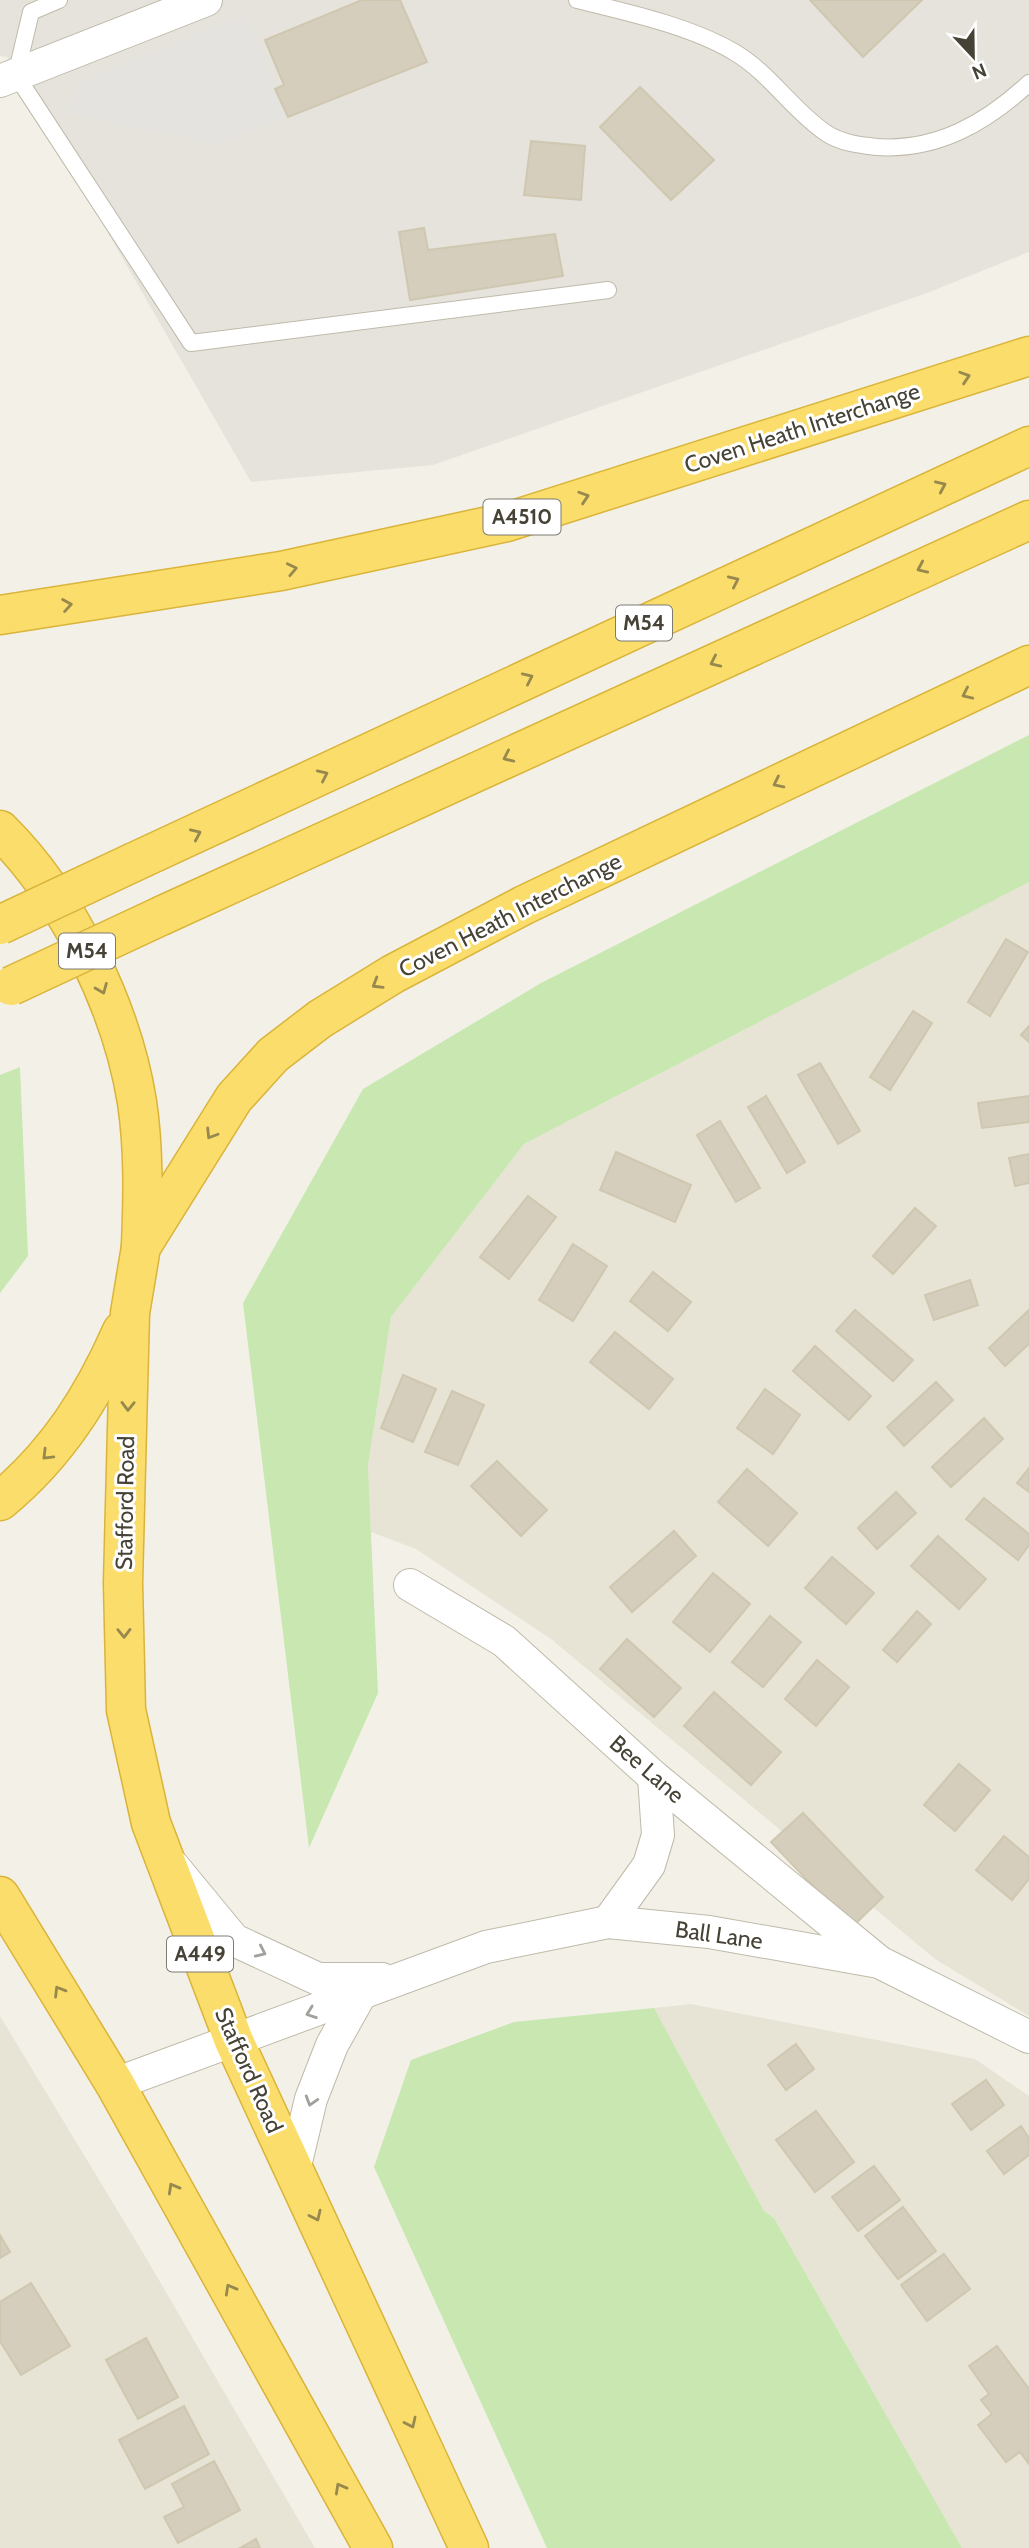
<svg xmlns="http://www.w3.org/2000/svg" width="1029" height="2548" font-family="Cabin,sans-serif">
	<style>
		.residential { fill: #e7e4d5 }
		.industrial { fill: #e6e3dc }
		.green { fill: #c8e7b1 }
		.parking { fill: #e4e3df }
		.building { fill: #d5cebd; stroke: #cfc7b0; stroke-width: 2 }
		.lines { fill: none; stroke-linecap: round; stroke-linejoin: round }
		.lane-casing { stroke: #bfbaaa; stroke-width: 18 }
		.street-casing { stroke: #bfbaaa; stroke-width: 34 }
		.highway-casing { stroke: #dab43a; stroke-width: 41 }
		.lane { stroke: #fff; stroke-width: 16 }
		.street { stroke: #fff; stroke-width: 32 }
		.highway { stroke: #fbdd6b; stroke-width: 38 }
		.highway-bridge-casing { stroke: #dab43a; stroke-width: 41; stroke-linecap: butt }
		.highway-bridge { stroke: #fbdd6b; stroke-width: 38 }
		.oneway { stroke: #97884e }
		.oneway2 { stroke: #a2a09a }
		.labels { text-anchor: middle; stroke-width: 6; stroke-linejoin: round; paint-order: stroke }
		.shield { fill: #fff; stroke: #7e7b72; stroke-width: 2 }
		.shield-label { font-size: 21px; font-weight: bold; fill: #464236 }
		.street-label { font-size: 23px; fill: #464236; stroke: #fff }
	</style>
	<rect width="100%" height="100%" fill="#f3f1e7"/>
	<g class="residential">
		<path d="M1029 882V2016L935 1959 551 1639 416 1549 371 1532 368 1465 391 1317 524 1144Z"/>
		<path d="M691 2004 975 2059 1029 2096V2548H962L774 2218 764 2211 654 2008Z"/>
		<path d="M0 2016 142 2251 315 2548H0Z"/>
	</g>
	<path class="industrial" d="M0 0H1029V252L927 293 433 465 251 482 7 57 0 56Z"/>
	<g class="green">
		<path d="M1029 735V882L524 1144 391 1317 368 1465 378 1693 309 1848 243 1303 363 1089 541 983Z"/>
		<path d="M20 1067 28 1256 0 1293V1075Z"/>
		<path d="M654 2008 764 2211 774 2218 962 2548H547L374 2167 411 2060 514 2022Z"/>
	</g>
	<path class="parking" d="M245 15 288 117 216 144 67 113 80 82Z"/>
	<g class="building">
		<path d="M362 0H400L427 62 288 117 275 89 284 85 265 40Z"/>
		<path d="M810 0H922L863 57Z"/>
		<path d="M640 87 714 160 671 200 600 127Z"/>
		<path d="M531 141 585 146 581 200 524 195Z"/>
		<path d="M424 228 428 250 555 234 563 276 410 300 399 232Z"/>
		<path d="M1006 939 1028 952 990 1016 968 1002Z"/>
		<path d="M913 1011 932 1023 890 1090 870 1077Z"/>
		<path d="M1029 1026V1042L1021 1035Z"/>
		<path d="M820 1063 860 1131 838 1144 798 1075Z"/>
		<path d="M766 1096 805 1162 787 1173 748 1107Z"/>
		<path d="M1029 1096V1122L982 1128 978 1103Z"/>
		<path d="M720 1121 760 1188 736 1202 697 1135Z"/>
		<path d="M616 1152 691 1185 675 1222 600 1190Z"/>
		<path d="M1029 1154V1183L1015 1186 1009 1158Z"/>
		<path d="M528 1196 556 1217 509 1279 480 1257Z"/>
		<path d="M915 1208 936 1226 893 1274 873 1256Z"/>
		<path d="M573 1244 607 1266 573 1321 539 1300Z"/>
		<path d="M653 1272 691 1302 668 1331 630 1301Z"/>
		<path d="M970 1280 978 1305 934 1320 925 1295Z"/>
		<path d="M855 1310 913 1360 893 1381 836 1331Z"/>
		<path d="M1029 1310V1344L1005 1366 989 1348Z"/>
		<path d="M615 1332 673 1379 649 1409 590 1362Z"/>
		<path d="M815 1346 871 1396 849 1420 793 1371Z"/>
		<path d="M403 1375 436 1389 413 1442 381 1428Z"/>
		<path d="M936 1382 953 1400 904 1446 887 1427Z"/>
		<path d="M765 1389 800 1415 773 1454 737 1428Z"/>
		<path d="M452 1391 484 1405 458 1465 425 1452Z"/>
		<path d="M984 1418 1003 1439 951 1487 932 1467Z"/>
		<path d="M497 1461 547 1510 521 1536 471 1486Z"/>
		<path d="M1029 1468V1492L1017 1483Z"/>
		<path d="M747 1469 797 1513 768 1546 718 1502Z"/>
		<path d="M896 1492 916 1513 877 1549 858 1528Z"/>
		<path d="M984 1498 1029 1534V1545L1018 1560 966 1519Z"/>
		<path d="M674 1531 696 1556 632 1612 610 1587Z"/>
		<path d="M938 1536 986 1579 959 1609 911 1566Z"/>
		<path d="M832 1557 874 1593 846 1624 805 1588Z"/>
		<path d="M713 1573 750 1604 710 1652 673 1622Z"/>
		<path d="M917 1611 931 1624 897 1662 883 1650Z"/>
		<path d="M770 1616 801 1642 763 1687 732 1662Z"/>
		<path d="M627 1639 681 1688 654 1717 600 1669Z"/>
		<path d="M817 1660 849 1687 816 1726 785 1699Z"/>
		<path d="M714 1692 781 1752 751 1785 684 1726Z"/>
		<path d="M959 1764 990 1790 955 1831 924 1805Z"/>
		<path d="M803 1813 883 1897 852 1927 771 1842Z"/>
		<path d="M1004 1836 1029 1857V1879L1012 1900 976 1870Z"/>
		<path d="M796 2044 814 2069 786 2090 768 2065Z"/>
		<path d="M986 2080 1004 2105 971 2130 952 2104Z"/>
		<path d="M816 2111 854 2162 815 2192 776 2140Z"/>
		<path d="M1021 2126 1029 2138V2155L1004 2174 987 2151Z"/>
		<path d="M874 2166 900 2200 858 2231 832 2197Z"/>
		<path d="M903 2207 936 2251 898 2279 865 2236Z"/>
		<path d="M0 2235 10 2252 0 2258Z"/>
		<path d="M944 2254 970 2289 927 2321 901 2285Z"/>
		<path d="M31 2283 70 2346 21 2375 0 2341V2302Z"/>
		<path d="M146 2338 178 2397 138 2419 106 2360Z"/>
		<path d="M997 2346 1029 2389V2464L1020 2452 1006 2462 978 2425 992 2414 981 2400 989 2394 969 2366Z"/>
		<path d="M184 2406 209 2454 145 2489 119 2440Z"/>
		<path d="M214 2461 240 2510 178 2543 164 2517 184 2507 172 2484Z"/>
		<path d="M256 2539 260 2548H240Z"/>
	</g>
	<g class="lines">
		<g class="lane-casing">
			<g id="lane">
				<path d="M59 0 31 12 16 75 191 343 608 290"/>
				<path d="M577 0C626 12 690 26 734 52 770 73 792 110 826 133 841 143 859 145 877 147 937 151 986 123 1029 83"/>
			</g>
		</g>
		<g class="street-casing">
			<g id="street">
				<path d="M0 81 206 0"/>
				<path d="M410 1585 504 1641 654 1777 878 1961"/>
				<path d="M173 1866 234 1940 318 1979H382"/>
				<path d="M608 1922 649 1865 658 1835 654 1777"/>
				<path d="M115 2084 486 1947 608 1922 709 1932 879 1962 1029 2037"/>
				<path d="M294 2170 311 2099 332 2045 360 1995"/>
			</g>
		</g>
		<g class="highway-casing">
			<g id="highway">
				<path d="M0 615 281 571 507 522 1029 356"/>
				<path d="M0 830C68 897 122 1008 137 1102 144 1149 143 1197 141 1245"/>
				<path d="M134 862 1029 446"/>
				<path d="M163 915 1029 520"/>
				<path d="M0 1501C57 1454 93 1397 122 1331"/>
				<path d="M0 1896 115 2084 373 2548"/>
				<path d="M469 2548 234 2041 151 1823 126 1710 123 1583 130 1313 141 1247 234 1098 273 1055 320 1019 393 974 524 905 1029 665"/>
			</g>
		</g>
		<use href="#lane" class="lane"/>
		<use href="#street" class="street"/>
		<use href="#highway" class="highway"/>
		<g class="highway-bridge-casing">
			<g id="highway-bridge">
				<path d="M0 925 134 862"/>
				<path d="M11 986 163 915"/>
			</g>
		</g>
		<use href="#highway-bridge" class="highway-bridge"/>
	</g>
	<defs><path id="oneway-chevron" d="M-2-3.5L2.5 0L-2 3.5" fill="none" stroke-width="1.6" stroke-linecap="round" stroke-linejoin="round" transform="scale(1.75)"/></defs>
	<g class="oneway">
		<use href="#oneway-chevron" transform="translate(965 377) rotate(-18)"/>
		<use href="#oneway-chevron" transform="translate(941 486) rotate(-24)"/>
		<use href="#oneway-chevron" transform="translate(584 497) rotate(-18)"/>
		<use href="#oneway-chevron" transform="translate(922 568) rotate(156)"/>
		<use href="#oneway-chevron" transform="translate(292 569) rotate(-12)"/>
		<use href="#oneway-chevron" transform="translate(734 581) rotate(-25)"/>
		<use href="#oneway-chevron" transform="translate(67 605) rotate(-9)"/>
		<use href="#oneway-chevron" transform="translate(715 662) rotate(155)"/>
		<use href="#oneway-chevron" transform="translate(528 678) rotate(-25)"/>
		<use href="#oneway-chevron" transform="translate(967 694) rotate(155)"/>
		<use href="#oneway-chevron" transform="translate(508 757) rotate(155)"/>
		<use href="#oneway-chevron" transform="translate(323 775) rotate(-25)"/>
		<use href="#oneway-chevron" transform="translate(778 783) rotate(154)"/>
		<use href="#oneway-chevron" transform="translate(196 834) rotate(-24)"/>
		<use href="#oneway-chevron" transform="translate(377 984) rotate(149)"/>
		<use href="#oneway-chevron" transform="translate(102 989) rotate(68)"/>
		<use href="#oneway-chevron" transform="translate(211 1134) rotate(122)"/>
		<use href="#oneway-chevron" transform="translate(128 1406) rotate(91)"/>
		<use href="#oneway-chevron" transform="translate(47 1455) rotate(135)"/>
		<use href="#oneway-chevron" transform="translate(124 1633) rotate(89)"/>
		<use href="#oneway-chevron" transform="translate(59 1991) rotate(-121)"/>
		<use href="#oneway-chevron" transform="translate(173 2188) rotate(-119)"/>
		<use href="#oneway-chevron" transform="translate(316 2216) rotate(65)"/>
		<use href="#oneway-chevron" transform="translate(230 2289) rotate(-119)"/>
		<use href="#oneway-chevron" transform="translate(411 2423) rotate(65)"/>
		<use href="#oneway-chevron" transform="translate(340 2488) rotate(-119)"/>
	</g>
	<g class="oneway2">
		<use href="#oneway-chevron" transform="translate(261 1952) rotate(25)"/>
		<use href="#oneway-chevron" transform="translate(311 2013) rotate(160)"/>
		<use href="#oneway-chevron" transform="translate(311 2101) rotate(107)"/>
	</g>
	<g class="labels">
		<g class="shield">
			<rect x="483.5" y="499.5" width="77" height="35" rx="5"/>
			<rect x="616" y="605.5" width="56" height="35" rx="5"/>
			<rect x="59" y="933.5" width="56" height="35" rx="5"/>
			<rect x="167" y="1936.5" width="66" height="35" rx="5"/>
		</g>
		<g class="shield-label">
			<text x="522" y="524">A4510</text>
			<text x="644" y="630">M54</text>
			<text x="87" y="958">M54</text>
			<text x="200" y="1961">A449</text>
		</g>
		<g class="street-label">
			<text transform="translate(802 428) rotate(-18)" y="8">Coven Heath Interchange</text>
			<text transform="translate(510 915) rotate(-27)" y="8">Coven Heath Interchange</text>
			<text transform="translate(125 1503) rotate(-89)" y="8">Stafford Road</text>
			<text transform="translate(647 1769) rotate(41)" y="8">Bee Lane</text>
			<text transform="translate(719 1935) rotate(8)" y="8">Ball Lane</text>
			<text transform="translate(249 2070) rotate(66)" y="8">Stafford Road</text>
		</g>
	</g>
	<g transform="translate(973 56) rotate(158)" stroke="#ffffff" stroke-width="5" paint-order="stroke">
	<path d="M0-5L12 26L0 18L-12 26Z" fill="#464236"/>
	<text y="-10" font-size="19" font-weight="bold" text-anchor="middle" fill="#464236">N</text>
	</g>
</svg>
